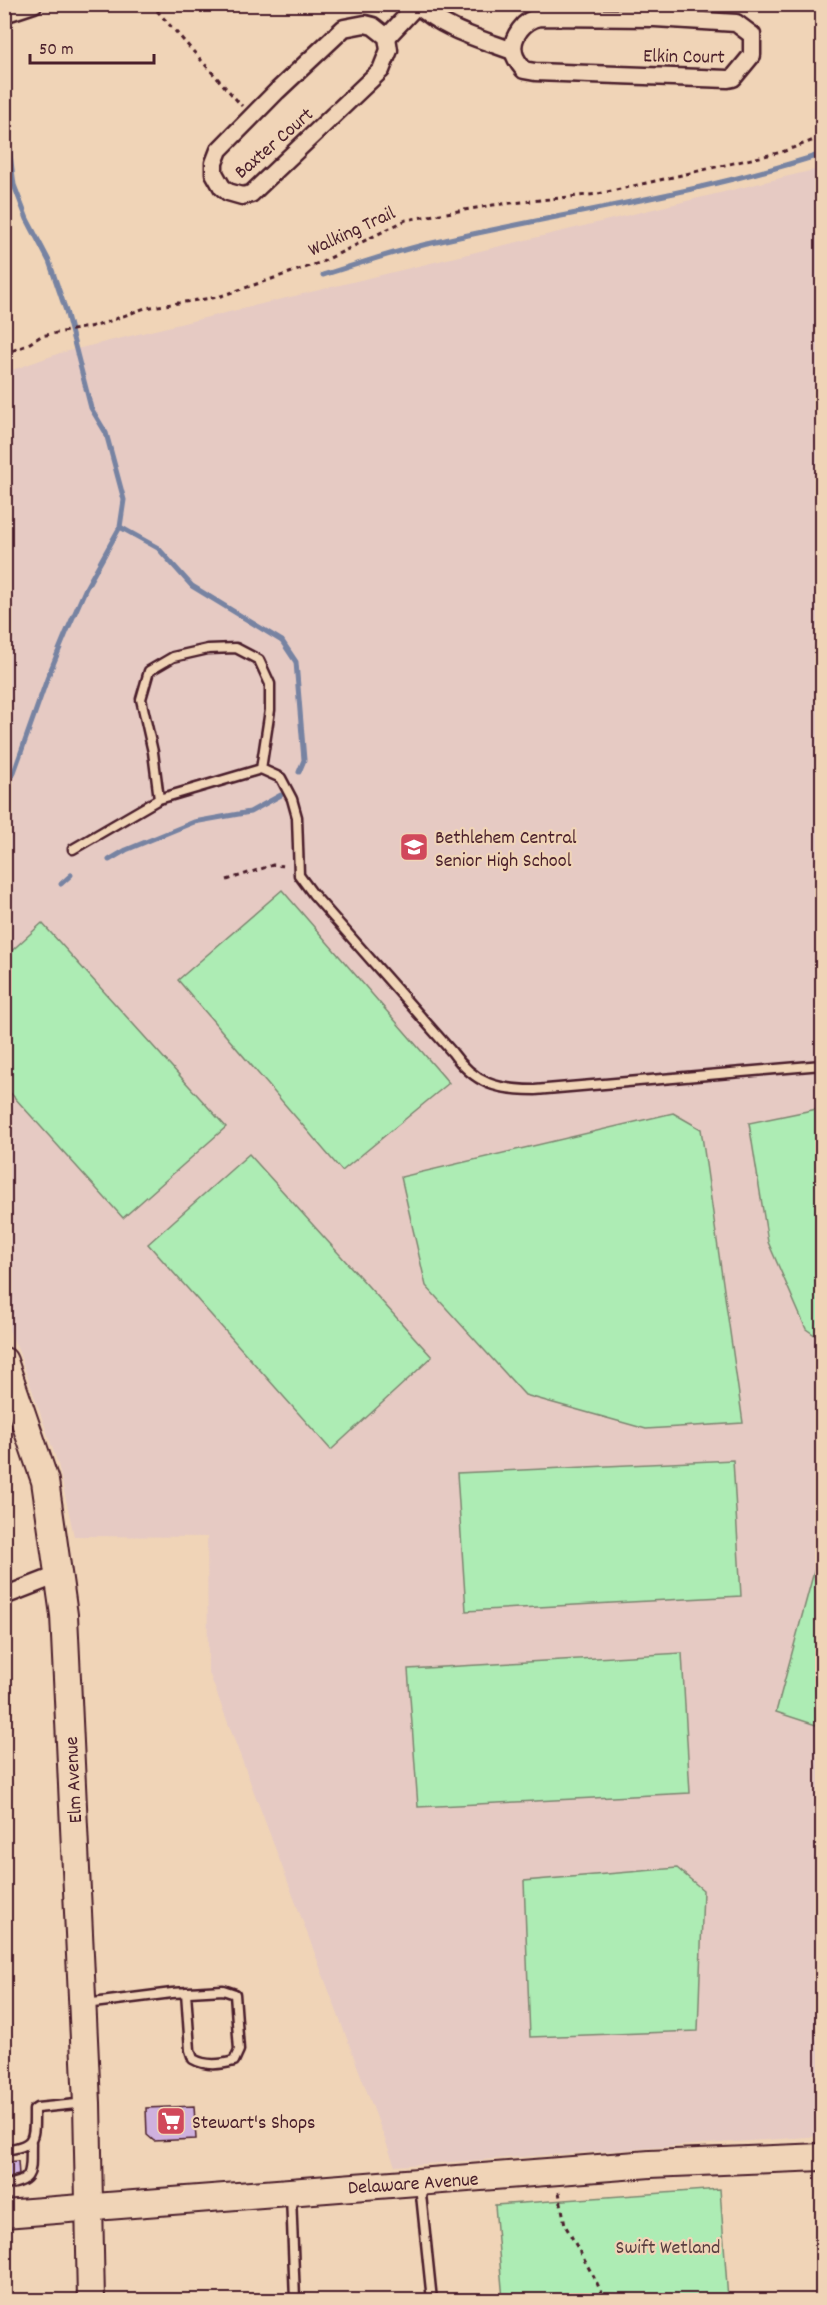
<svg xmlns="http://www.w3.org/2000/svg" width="827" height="2305" font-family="Dekko,sans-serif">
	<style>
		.built { fill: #e6cac3 }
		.green { fill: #adecb4; stroke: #7c8670; stroke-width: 1.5 }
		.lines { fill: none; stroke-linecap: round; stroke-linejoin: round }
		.stream { stroke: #7783a2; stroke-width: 5 }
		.building { fill: #cfb1de; stroke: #4a1f2b; stroke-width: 1.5 }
		.service-casing { stroke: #4a1f2b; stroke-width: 13 }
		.minor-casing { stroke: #4a1f2b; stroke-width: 21 }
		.primary-casing { stroke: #4a1f2b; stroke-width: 30 }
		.path { stroke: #4a1f2b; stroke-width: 3; stroke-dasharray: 4.5 4.5; stroke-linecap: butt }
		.service { stroke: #f0d4b7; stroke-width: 8 }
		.minor { stroke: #f0d4b7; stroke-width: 16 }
		.primary { stroke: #f0d4b7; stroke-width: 26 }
		.labels { text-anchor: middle; stroke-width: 4.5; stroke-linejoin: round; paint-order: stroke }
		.street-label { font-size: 20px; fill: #4a1f2b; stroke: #f0d4b7 }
		.poi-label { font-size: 20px; fill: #4a1f2b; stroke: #f0d4b7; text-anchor: start }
		.park-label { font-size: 20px; fill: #593e40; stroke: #f0d4b7 }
	</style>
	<rect width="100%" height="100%" fill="#f0d4b7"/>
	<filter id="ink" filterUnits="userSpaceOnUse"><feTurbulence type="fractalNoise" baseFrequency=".0167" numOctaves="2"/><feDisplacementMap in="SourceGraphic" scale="12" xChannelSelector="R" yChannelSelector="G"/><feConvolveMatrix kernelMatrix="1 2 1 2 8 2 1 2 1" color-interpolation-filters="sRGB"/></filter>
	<g filter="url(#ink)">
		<path class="built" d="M822 168V2136L395 2166 208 1670 207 1537 74 1536 58 1464 18 1350 5 1321 4 373 60 353Z"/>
		<g class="green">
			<path d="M282 890 449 1083 342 1171 178 980Z"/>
			<path d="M42 923 226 1127 123 1218 5 1087V957Z"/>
			<path d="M822 1108V1340L806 1329 768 1242 749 1123Z"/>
			<path d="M673 1113 701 1129 743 1423 646 1429 525 1395 426 1286 401 1177Z"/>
			<path d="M249 1154 432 1357 331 1450 148 1244Z"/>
			<path d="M733 1460 741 1596 466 1611 457 1473Z"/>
			<path d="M822 1542V1727L776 1712Z"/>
			<path d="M682 1653 690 1793 418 1807 408 1669Z"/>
			<path d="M677 1868 703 1890 698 2031 530 2037 524 1881Z"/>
			<path d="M720 2189 728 2300H503L495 2205Z"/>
		</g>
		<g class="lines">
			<g class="stream">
				<path d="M4 107 14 185 27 219 49 261 66 311 91 408 106 433 124 500 120 527 86 588 66 633 47 679 13 775 4 780"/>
				<path d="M323 275C359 264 395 251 432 243 562 213 695 195 822 154"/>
				<path d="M120 527 158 548 192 586 282 641 296 662 304 760 299 772"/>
				<path d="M109 860 126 850 194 822 250 812 281 795"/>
				<path d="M61 884 71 875"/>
			</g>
		</g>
		<g class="building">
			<path d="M194 2106 196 2139 154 2141 147 2135 146 2108Z"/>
			<path d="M18 2161 19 2175 4 2178V2162Z"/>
		</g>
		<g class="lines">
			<g class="service-casing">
				<g id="service">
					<path d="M261 769 281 778 292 799 297 817 299 875 313 894 452 1052C475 1084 497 1090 535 1090L822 1065"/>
					<path d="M73 849 159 799 153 752 141 699 149 671 173 657 208 649 236 648 259 660 270 684V710L261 769 159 799"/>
					<path d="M85 2004 172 1993 223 1990 235 1994 239 2050 234 2061C220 2065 205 2066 193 2059L190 2050 186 1992"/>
					<path d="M4 2150C36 2146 34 2139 34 2110L37 2108 86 2103"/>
					<path d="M4 2185C36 2182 30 2170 31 2143"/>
					<path d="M420 2185 432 2300"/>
					<path d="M291 2195 295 2300"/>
				</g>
			</g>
			<g class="minor-casing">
				<g id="minor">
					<path d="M416 4C443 29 480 39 513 51"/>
					<path d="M4 14 34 4"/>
					<path d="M540 17 655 18 736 23 752 35V55L733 78 728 79 535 72 524 70C520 65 515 59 514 53 510 37 525 19 540 17Z"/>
					<path d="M365 24 373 26 387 37 389 50 381 70 251 194 242 196 228 192 222 187 214 173V163L219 150 277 91 344 28Z"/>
					<path d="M387 37 417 5"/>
					<path d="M4 1596 58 1575"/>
				</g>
			</g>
			<g class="primary-casing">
				<g id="primary">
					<path d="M4 1361 45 1481 64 1615 87 2103 91 2300"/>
					<path d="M4 2214 650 2164 822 2157"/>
				</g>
			</g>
			<g class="path">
				<path d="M151 4 242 106"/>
				<path d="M4 354 27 345 41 336 99 325 145 308 218 297 322 262 406 220 493 205 598 194 782 152 822 137"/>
				<path d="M227 880 273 865 286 866"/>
				<path d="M559 2192 565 2225 597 2283 604 2300"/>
			</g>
			<use href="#service" class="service"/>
			<use href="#minor" class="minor"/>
			<use href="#primary" class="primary"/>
		</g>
	</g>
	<defs>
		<g id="school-square" transform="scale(1.5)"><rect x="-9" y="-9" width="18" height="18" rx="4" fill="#d1495b" stroke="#f0d4b7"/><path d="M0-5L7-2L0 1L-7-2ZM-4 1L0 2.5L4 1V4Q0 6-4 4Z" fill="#fff"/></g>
		<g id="supermarket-square" transform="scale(1.5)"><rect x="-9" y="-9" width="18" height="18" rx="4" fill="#d1495b" stroke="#f0d4b7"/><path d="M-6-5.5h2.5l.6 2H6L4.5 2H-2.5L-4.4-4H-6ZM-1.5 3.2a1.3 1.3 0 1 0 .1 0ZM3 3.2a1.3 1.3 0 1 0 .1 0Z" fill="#fff"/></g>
	</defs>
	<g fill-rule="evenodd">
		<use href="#school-square" x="414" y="847"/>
		<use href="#supermarket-square" x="171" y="2121"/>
	</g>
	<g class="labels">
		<g class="street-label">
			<text transform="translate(684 55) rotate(1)" y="7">Elkin Court</text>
			<text transform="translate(273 142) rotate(-41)" y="7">Baxter Court</text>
			<text transform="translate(351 230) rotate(-25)" y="7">Walking Trail</text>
			<text transform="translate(72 1780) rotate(-93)" y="7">Elm Avenue</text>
			<text transform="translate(413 2182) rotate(-4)" y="7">Delaware Avenue</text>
		</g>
		<g class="poi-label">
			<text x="435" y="843">Bethlehem Central<tspan x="435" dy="23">Senior High School</tspan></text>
			<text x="192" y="2128">Stewart's Shops</text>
		</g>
		<g class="park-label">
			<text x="668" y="2253">Swift Wetland</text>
		</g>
	</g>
	<rect width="827" height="2305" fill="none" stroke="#f0d4b7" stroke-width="24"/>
	<rect x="12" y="12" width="803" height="2281" fill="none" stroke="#4a1f2b" stroke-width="2" filter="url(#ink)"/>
	<path d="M30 54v9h124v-9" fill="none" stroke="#4a1f2b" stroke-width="3"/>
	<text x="39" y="54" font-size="18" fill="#4a1f2b" stroke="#f0d4b7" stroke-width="4.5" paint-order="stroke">50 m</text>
</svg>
